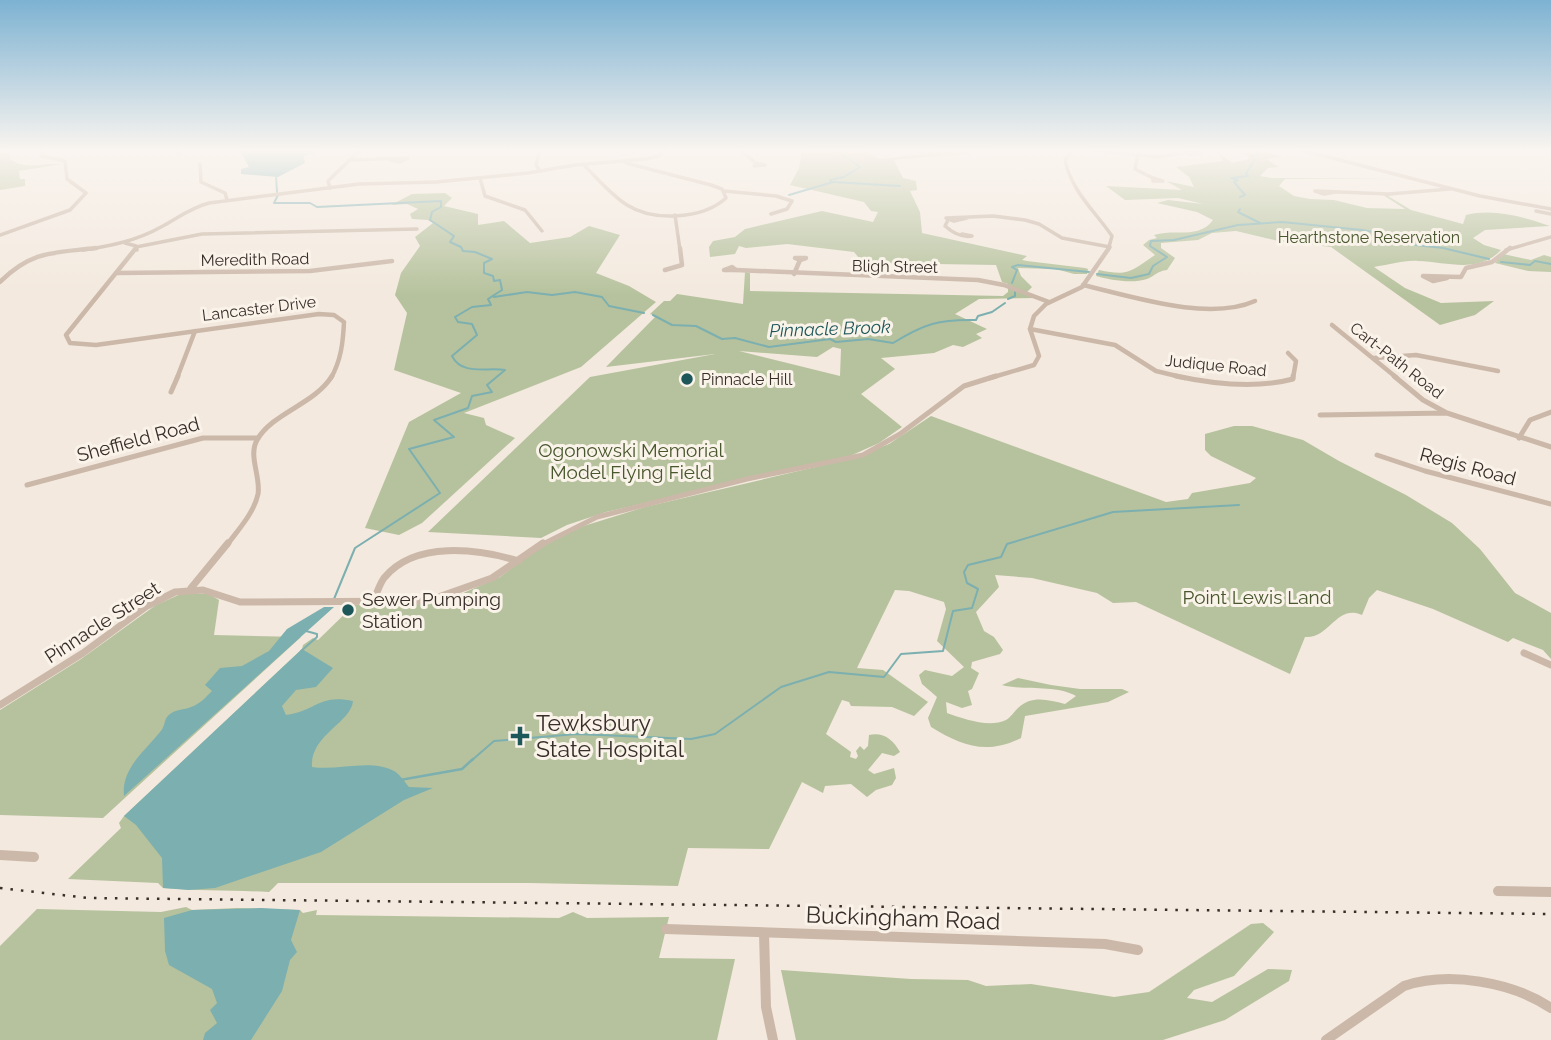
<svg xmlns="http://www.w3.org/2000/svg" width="1551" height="1040" font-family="Raleway,sans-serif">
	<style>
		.green { fill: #b6c29d; fill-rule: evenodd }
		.water { fill: #7cafb0 }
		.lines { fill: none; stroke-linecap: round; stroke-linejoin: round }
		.stream-far1 { stroke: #7cafb0; stroke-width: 2 }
		.stream { stroke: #7cafb0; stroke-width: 2.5 }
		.minor-far4 { stroke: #cbb8a9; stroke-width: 3.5 }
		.minor-far3 { stroke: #cbb8a9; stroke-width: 4.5 }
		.minor-far2 { stroke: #cbb8a9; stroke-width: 5 }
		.minor-far1 { stroke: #cbb8a9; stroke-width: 7 }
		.minor { stroke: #cbb8a9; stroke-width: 10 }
		.rail { stroke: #382e29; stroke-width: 2.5; stroke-dasharray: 2.5 8; stroke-linecap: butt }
		.poi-dot { fill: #1e575a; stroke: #faf3ea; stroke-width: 2.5 }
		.labels { text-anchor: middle; stroke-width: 6; stroke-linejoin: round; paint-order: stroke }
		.far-park-label { font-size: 16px; fill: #48572d; stroke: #faf3ea }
		.far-street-label { font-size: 16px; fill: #382e29; stroke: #faf3ea }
		.far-poi-label { font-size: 16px; fill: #382e29; stroke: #faf3ea; text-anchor: start }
		.far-water-label { font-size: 18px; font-style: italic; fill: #1e575a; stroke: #faf3ea }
		.street-label { font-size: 19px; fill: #382e29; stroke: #faf3ea }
		.park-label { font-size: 19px; fill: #48572d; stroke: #faf3ea }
		.poi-label { font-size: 19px; fill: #382e29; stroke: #faf3ea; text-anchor: start }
		.near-poi-label { font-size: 23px; fill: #382e29; stroke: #faf3ea; text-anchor: start }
		.near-street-label { font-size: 23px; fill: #382e29; stroke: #faf3ea }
	</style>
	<rect width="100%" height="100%" fill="#f3e9de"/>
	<g class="green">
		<path d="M0 150H11L10 159C26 171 45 162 62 164L19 171 20 179H25V186L0 190Z"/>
		<path d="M802 150H863L879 159 922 154 903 150 924 153 934 150H1013L894 160 903 178 916 181 917 190 910 191 920 212 922 233 1027 256 1022 260 1027 261 1085 268 1088 269 1087 274H1074L1056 269 1018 268 1021 276 1032 287 1025 294 1035 298 979 299 955 314 987 329 976 334 982 338 963 347 953 345 934 353 881 358 895 369 861 394 902 427 879 443 850 456 606 512 567 525 541 538 428 532 590 377 715 354 606 367 656 316 650 314 664 301H670L677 294 743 304 745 272 750 273V291L1003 296 1008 292V284L1002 282 996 265 877 263 878 276H874L854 252 787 244 746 248 739 246 735 254 710 257 709 247 713 241 735 237 745 229 822 211 873 222 878 212 871 211 864 202 790 185 799 168ZM833 347 841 349 840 376 739 351 817 357Z"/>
		<path d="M1216 150 1232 163 1249 159 1246 155 1223 150C1245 150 1263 148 1282 157L1266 159 1279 167 1268 168 1260 176 1272 178H1404L1285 179 1279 186 1294 196 1310 199 1334 200 1367 208 1405 209 1383 195 1400 194 1388 196 1411 210 1463 224 1466 215C1494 208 1524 217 1550 226L1485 230 1473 238 1484 245 1501 250C1478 274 1448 262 1418 261 1404 260 1388 265 1374 267L1405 288 1441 303 1494 301 1475 315 1440 325 1331 247 1278 241 1236 231 1212 233 1198 240 1161 243V248L1175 258 1167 270C1157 271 1155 276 1147 279 1132 284 1110 280 1096 276L1099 270C1130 277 1132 270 1155 255L1143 245 1149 240 1157 238 1154 235C1175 228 1198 240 1213 220L1197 212 1157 203 1168 200 1203 204 1178 198 1125 200 1106 186 1182 190 1166 181 1194 187 1189 177 1176 167 1223 161Z"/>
		<path d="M445 193 452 198 444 206 478 214V225L504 221 530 243 570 237 589 226 620 235 596 273 629 286 656 302 581 367 464 413 484 418 486 425 515 438 422 523 399 535 365 528 409 422 461 393 394 370 407 313 395 295 401 273 420 246 415 237 433 223 428 220 412 219 410 214 418 209 407 204 391 205 412 194Z"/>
		<path d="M1503 254 1531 260 1544 255 1551 257V272L1528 271 1495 263Z"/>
		<path d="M931 416 1166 502 1188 499 1192 493 1250 483 1256 478 1211 456 1205 450V434L1234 426H1252L1303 440 1339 461 1406 495 1452 523 1480 549 1515 593 1551 613V659L1543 650 1513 638 1508 642 1433 609 1377 590 1369 598 1362 615C1336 604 1330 639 1305 637L1290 674 1136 602 1113 603 1097 593 1032 578 995 575 999 587 976 612 984 631 994 637 1003 650 1000 654 972 662 971 668 979 673 972 689 968 691 972 705 962 708 946 702 947 713C964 719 989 728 1006 720 1010 718 1015 711 1018 708 1032 695 1048 700 1065 704L1076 696C1055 684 1025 691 1002 685L1018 678 1051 685 1080 689H1122L1129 692 1108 702 1025 716 1021 738C986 755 962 746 931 727L928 718 937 697 922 684 919 675 925 670 952 676 964 667 937 641 946 609 944 602 909 591 895 590 857 668 883 670 928 702 914 716 892 707 851 706 849 702 842 700 826 734 851 752 850 757 856 759 858 756 856 751 860 746 864 750 868 746 869 735C884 732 893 740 900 752L894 756 882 753 868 770 874 774 894 768 896 778 892 785 876 790 867 797 851 784 825 786 823 793 802 782 769 849 688 848 678 886 530 883H278L269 892C234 890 198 891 163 888L158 883 68 879 121 828 119 823 124 816 302 649 303 645 313 638 318 640 354 605 426 602 454 597 500 577 543 545 574 529 645 507 850 459 889 444Z"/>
		<path d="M183 593 209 594 219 600 214 635 301 637 103 818 0 815V710L81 659 156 605Z"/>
		<path d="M186 907 192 910 237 908 300 910 303 913 317 910 316 915 559 918 573 912 587 918 669 917 659 958 735 959 717 1040H0V946L37 909 161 912Z"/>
		<path d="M1263 923 1274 932 1234 976 1194 990 1187 998 1212 1002 1268 969 1292 970 1289 981 1225 1020 1163 1040H796L781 970 911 979 968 980 986 986 1031 984 1114 997 1149 992 1251 924Z"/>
	</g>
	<g class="water">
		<path d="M239 150H326L304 156 305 163 278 177 241 174V169L249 167Z"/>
		<path d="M324 607H334L124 796C121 769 144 752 160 732 166 726 163 719 170 714 176 709 184 710 191 707 200 704 206 697 212 691L205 685 220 668 242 666 269 651 287 629Z"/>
		<path d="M302 649 333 668 316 687 296 690 282 706 286 715C317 711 318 694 353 701 351 723 310 735 312 767 337 771 369 759 392 770 399 773 404 781 409 787L433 788 404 800 321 852 215 888 189 890 163 888 162 858 136 825 124 816Z"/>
		<path d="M261 908 300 910 291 940 297 952 290 960 282 991 251 1040H203L205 1033 217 1023 210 1010 217 1003 212 989 169 965 165 951 164 918 192 910Z"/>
	</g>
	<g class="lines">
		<g class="stream-far1">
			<path d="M276 176 277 192"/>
			<path d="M832 182 830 180 844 177 860 167 836 150"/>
			<path d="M278 195 274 203H310L317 207 441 201V207L432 212 430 220 454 236 450 242 461 247 463 251 475 252 492 259 484 263V273L493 276 494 281 500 280 502 290 488 299 491 305 472 307 455 317 458 322 472 324 477 335 452 356C462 376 487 367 505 370L487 385 492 392 472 396 468 408 434 420 454 437 409 449 440 493 355 548 334 599"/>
			<path d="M789 195 833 182 900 186"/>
			<path d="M1240 197 1245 195 1234 182 1238 180 1231 178 1248 176 1246 173 1255 160 1251 156 1258 155 1256 152 1260 150"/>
			<path d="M1240 209 1238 212 1260 223"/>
			<path d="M1501 262 1530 265 1535 261 1551 264"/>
			<path d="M1097 274 1131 278 1149 274 1153 266 1167 257 1150 246 1151 241 1174 240 1238 225 1282 222 1362 230 1384 234 1406 244 1443 248 1489 259"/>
			<path d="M1012 283 1017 270 1012 267 1018 265 1089 272"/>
			<path d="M494 297 527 292 552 295 575 292 602 297 609 306 644 313"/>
			<path d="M1008 299 1015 296V292"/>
			<path d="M653 315 672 325 696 326 722 339 735 338 769 347 830 339 836 342 868 339 893 343C924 324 939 319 976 320L978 316 992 312 1005 303"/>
			<path d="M301 651 317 637V634L306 631"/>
			<path d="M471 761 494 741 577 734 691 739 715 734 781 687 829 672 884 677 901 654 943 651 953 611 972 608 978 589 967 583 964 572 968 565 1001 557 1007 544 1113 512 1239 505"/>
		</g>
		<path class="stream" d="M400 780 462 769 473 759"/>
		<g class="minor-far4">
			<path d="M176 150 179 154"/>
			<path d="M540 150 536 165 540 171"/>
			<path d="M740 150 756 163"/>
			<path d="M890 150H900"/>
			<path d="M1073 150 1065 160C1072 192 1094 210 1112 236L1108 250"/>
			<path d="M1089 150 1158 157 1193 151 1201 153 1190 154"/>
			<path d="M1301 150 1480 196 1551 209"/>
			<path d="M1138 154 1135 169 1153 178"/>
			<path d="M348 160 408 158 400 162 390 160"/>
			<path d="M756 163 765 165 754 166Z"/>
			<path d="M200 164 201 182 225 193 227 200"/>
			<path d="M583 164C597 178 610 194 627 205 654 222 703 219 726 198L722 189 711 185 626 163"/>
			<path d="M480 178 485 196 525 210 542 231"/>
			<path d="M1153 178 1163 181H1153Z"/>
			<path d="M330 188 328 181 360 150"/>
			<path d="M724 191 776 196 792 201 787 209 771 214"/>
			<path d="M1335 192 1324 194 1315 191 1389 194 1450 189"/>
			<path d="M1536 211 1551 214"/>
			<path d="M675 215 680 250"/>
			<path d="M967 218 954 221 946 218 993 216 1025 220 1039 224 1062 238 1110 247"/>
			<path d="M948 220 945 226C953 233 962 238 972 236L962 234"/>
			<path d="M0 235 70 210 86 193 67 179 65 161 41 156V150"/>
			<path d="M125 243 136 246 137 250"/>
			<path d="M136 247 202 234 417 229"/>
			<path d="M83 250C110 246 136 241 161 227 178 218 190 208 209 203L359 184 436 182 528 173 575 165 646 159 658 156 666 150"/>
			<path d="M1506 250 1551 237"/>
		</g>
		<g class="minor-far3">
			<path d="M136 248 66 335 70 343 96 345 319 314 334 315 344 322C343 343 341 360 331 378"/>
			<path d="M795 258H806L800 260Z"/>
			<path d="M732 267 736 270H724Z"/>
			<path d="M665 270 682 265 680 248"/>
			<path d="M736 270 978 280 1004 285 1049 302"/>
			<path d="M117 273 310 271 392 261"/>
			<path d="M794 274 800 260"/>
			<path d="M1447 278 1433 281 1423 276 1461 277 1466 268 1492 262 1510 248"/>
			<path d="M0 282C32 250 54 253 96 248"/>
			<path d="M1083 285C1131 296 1208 322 1255 301"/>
			<path d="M1332 325 1397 378"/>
			<path d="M1030 329 1115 345 1156 371 1185 378"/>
			<path d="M1288 353 1296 361 1293 378"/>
			<path d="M1374 358 1416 355 1498 371"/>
			<path d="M177 378 195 331"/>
			<path d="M990 378 1034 365 1039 356 1030 329 1034 316 1046 304 1082 287 1109 248"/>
		</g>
		<g class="minor-far2">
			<path d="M1176 376C1213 384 1256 389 1293 379V376"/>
			<path d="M1394 376 1423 400 1445 412"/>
			<path d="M171 392 178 376"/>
			<path d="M1320 415 1447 413 1551 447"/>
			<path d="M1519 438 1530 420 1551 412"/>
			<path d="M1377 455 1425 471 1551 504"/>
			<path d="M27 485 203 438H258"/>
			<path d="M227 545C238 530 254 513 258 494 261 477 248 456 257 440 272 413 315 404 332 376"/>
			<path d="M541 545 597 517 747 479 863 455 900 434 964 386 996 376"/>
		</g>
		<g class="minor-far1">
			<path d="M191 588 228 543"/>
			<path d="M373 603C376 595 379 585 384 578 415 540 478 549 519 561"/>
			<path d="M1524 653 1551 665"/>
			<path d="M0 705 83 653 147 606 175 592 203 590 240 602 427 601 492 578 543 543"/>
		</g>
		<g class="minor">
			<path d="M0 855 34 857"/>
			<path d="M1498 891 1551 892"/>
			<path d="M666 929 1105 944 1138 950"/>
			<path d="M764 933 766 1007 773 1040"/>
			<path d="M1326 1040 1404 986C1449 971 1512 982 1551 1008"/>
		</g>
		<path class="rail" d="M0 888 88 898 1551 914"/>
	</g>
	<linearGradient id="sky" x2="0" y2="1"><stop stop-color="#7db2d2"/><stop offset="0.51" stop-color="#faf5f0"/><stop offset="1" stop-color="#faf5f0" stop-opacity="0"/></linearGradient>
	<rect width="1551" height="295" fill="url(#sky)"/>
	<g class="poi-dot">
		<circle cx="687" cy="379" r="7"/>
		<circle cx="348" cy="610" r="7"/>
		<path d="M516.5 725.5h7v7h7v7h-7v7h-7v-7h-7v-7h7z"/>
	</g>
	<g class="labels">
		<g class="far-park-label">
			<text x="1369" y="243">Hearthstone Reservation</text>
		</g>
		<g class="far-street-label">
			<text transform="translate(255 259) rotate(-1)" y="6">Meredith Road</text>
			<text transform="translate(895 266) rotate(1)" y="6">Bligh Street</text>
			<text transform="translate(259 308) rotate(-7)" y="6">Lancaster Drive</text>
			<text transform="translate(1397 360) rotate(38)" y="6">Cart-Path Road</text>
			<text transform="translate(1216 365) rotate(6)" y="6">Judique Road</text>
		</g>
		<g class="far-poi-label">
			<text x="701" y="385">Pinnacle Hill</text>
		</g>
		<g class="far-water-label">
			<text transform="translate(830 329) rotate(-2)" y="6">Pinnacle Brook</text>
		</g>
		<g class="street-label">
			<text transform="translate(138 439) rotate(-15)" y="7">Sheffield Road</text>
			<text transform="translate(1468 466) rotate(15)" y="7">Regis Road</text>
			<text transform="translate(102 622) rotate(-33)" y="7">Pinnacle Street</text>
		</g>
		<g class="park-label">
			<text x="631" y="457">Ogonowski Memorial<tspan x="631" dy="22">Model Flying Field</tspan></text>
			<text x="1257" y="604">Point Lewis Land</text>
		</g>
		<g class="poi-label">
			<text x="362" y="606">Sewer Pumping<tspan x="362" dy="22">Station</tspan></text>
		</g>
		<g class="near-poi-label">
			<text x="536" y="731">Tewksbury<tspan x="536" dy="26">State Hospital</tspan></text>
		</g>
		<g class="near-street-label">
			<text transform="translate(903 918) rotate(2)" y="8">Buckingham Road</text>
		</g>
	</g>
</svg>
